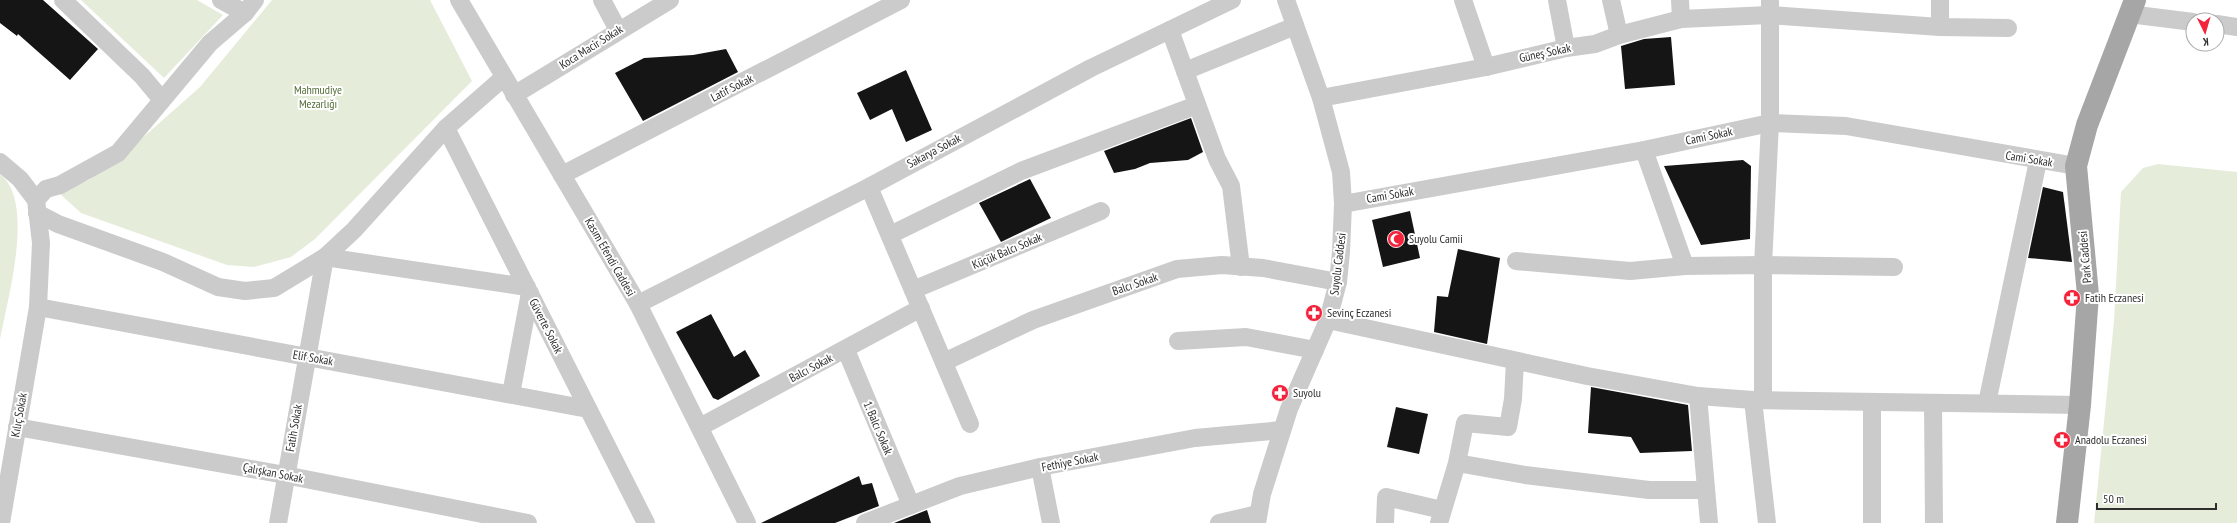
<svg xmlns="http://www.w3.org/2000/svg" width="2237" height="523" font-family="'PT Sans Narrow',sans-serif">
	<style>
		.green { fill: #e5edda }
		.building { fill: #151515 }
		.lines { fill: none; stroke-linecap: round; stroke-linejoin: round }
		.minor { stroke: #cbcbcb; stroke-width: 18 }
		.major { stroke: #a6a6a6; stroke-width: 22 }
		.labels { text-anchor: middle; stroke-width: 4; stroke-linejoin: round; paint-order: stroke }
		.street-label { font-size: 12px; fill: #2e2e2e; stroke: #fff }
		.park-label { font-size: 12px; fill: #536d38; stroke: #fff }
		.poi-label { font-size: 12px; fill: #2e2e2e; stroke: #fff; text-anchor: start }
	</style>
	<rect width="100%" height="100%" fill="#fff"/>
	<g class="green">
		<path d="M81 0H197L223 15 164 78Z"/>
		<path d="M272 0H430L472 81 315 239 291 257 254 267 227 265 81 213 59 193 89 180 122 156 200 87Z"/>
		<path d="M2158 164 2237 172V523H2094L2114 321 2121 192 2143 168Z"/>
		<path d="M0 174C36 202 7 300 0 340Z"/>
	</g>
	<g class="building">
		<path d="M0 0H43L98 49 70 80 18 34 17 36 0 23Z"/>
		<path d="M1671 37 1675 85 1625 89 1621 46 1644 39Z"/>
		<path d="M726 49 738 72 643 121 615 73 644 58 693 55Z"/>
		<path d="M906 70 932 130 906 142 892 109 870 120 857 93Z"/>
		<path d="M1191 118 1203 152 1188 160 1150 163 1135 169 1114 173 1104 151Z"/>
		<path d="M1743 160 1751 166 1750 239 1701 245 1664 166Z"/>
		<path d="M1030 179 1051 218 1001 242 979 203Z"/>
		<path d="M2043 187 2063 192 2072 262 2028 258Z"/>
		<path d="M1410 211 1420 258 1383 267 1372 220Z"/>
		<path d="M1458 249 1500 258 1487 344 1434 332 1437 296 1448 297Z"/>
		<path d="M711 314 734 357 745 350 760 376 718 400 713 398 676 332Z"/>
		<path d="M1591 387 1688 405 1692 451 1640 453 1631 437 1588 433Z"/>
		<path d="M1396 407 1428 414 1419 454 1387 447Z"/>
		<path d="M859 476 862 485 872 483 879 506 835 523H761Z"/>
		<path d="M927 510 931 523H894Z"/>
	</g>
	<g class="lines">
		<g class="minor">
			<path d="M63 0 142 76 162 100"/>
			<path d="M221 0 245 13"/>
			<path d="M459 0 638 304 747 523"/>
			<path d="M602 0 618 30"/>
			<path d="M1463 0 1486 67"/>
			<path d="M1557 0 1566 48"/>
			<path d="M1611 0 1619 35"/>
			<path d="M1680 0 1681 19"/>
			<path d="M2129 14 2193 22"/>
			<path d="M2217 24 2237 27"/>
			<path d="M1940 27V0"/>
			<path d="M1170 30 1217 159 1231 186 1241 267"/>
			<path d="M1185 71 1295 26"/>
			<path d="M514 95 670 0"/>
			<path d="M1321 98 1486 67 1566 48 1595 44 1619 35 1681 19 1769 15 1940 27 2008 28"/>
			<path d="M446 128 646 523"/>
			<path d="M1644 150 1685 266"/>
			<path d="M0 162 20 179 36 200 41 243 38 307 1 523"/>
			<path d="M562 175 901 0"/>
			<path d="M869 187 970 424"/>
			<path d="M36 200 46 189 60 185 118 153 210 43 245 13 255 0"/>
			<path d="M1343 204 1644 150 1770 123 1846 126 2076 166"/>
			<path d="M37 213 58 224 163 262 218 287 245 291 274 288 325 257 527 287"/>
			<path d="M890 235 1021 171 1197 105"/>
			<path d="M1516 261 1630 271 1685 266 1763 265 1894 267"/>
			<path d="M913 290 1101 211"/>
			<path d="M638 304 869 187 1091 68 1232 0"/>
			<path d="M38 307 588 409"/>
			<path d="M1328 320 1587 376 1698 396 1753 400 2080 405"/>
			<path d="M1178 341 1246 337 1315 350"/>
			<path d="M846 350 911 505"/>
			<path d="M944 362 1033 320 1177 269 1222 265 1263 268 1338 282"/>
			<path d="M511 394 530 293"/>
			<path d="M1698 396 1709 523"/>
			<path d="M1753 400 1767 523"/>
			<path d="M1763 400V265L1770 123V0"/>
			<path d="M1872 402V523"/>
			<path d="M1933 403 1934 523"/>
			<path d="M1987 403 2038 161"/>
			<path d="M17 427 285 475 528 523"/>
			<path d="M700 427 921 308"/>
			<path d="M1457 463 1525 475 1649 490H1706"/>
			<path d="M1040 467 1051 523"/>
			<path d="M278 523 325 257 354 230 446 128 503 78"/>
			<path d="M865 523 960 486 1040 467 1195 438 1282 430"/>
			<path d="M1219 523 1258 514"/>
			<path d="M1257 523 1262 494 1289 409 1328 320 1338 282 1341 252 1343 204 1341 172 1321 98 1286 0"/>
			<path d="M1385 523 1386 497 1442 510"/>
			<path d="M1439 523 1457 463 1465 423 1508 427 1513 399 1515 361"/>
		</g>
		<path class="major" d="M2067 523 2080 405 2088 295 2076 166 2087 125 2135 0"/>
	</g>
	<defs>
		<g id="mosque-disc" transform="scale(0.9)"><circle r="9.5" fill="#f3233b" stroke="#fff"/><path d="M3.5-4.9A6 6 0 1 0 3.5 4.9A5 5 0 1 1 3.5-4.9Z" fill="#fff"/></g>
		<g id="pharmacy-disc" transform="scale(0.9)"><circle r="9.5" fill="#f3233b" stroke="#fff"/><path d="M-2-6h4v4h4v4h-4v4h-4v-4h-4v-4h4Z" fill="#fff"/></g>
	</defs>
	<g fill-rule="evenodd">
		<use href="#mosque-disc" x="1396" y="239"/>
		<use href="#pharmacy-disc" x="2072" y="298"/>
		<use href="#pharmacy-disc" x="1314" y="313"/>
		<use href="#pharmacy-disc" x="1280" y="393"/>
		<use href="#pharmacy-disc" x="2062" y="440"/>
	</g>
	<g class="labels">
		<g class="street-label">
			<text transform="translate(591 47) rotate(-32)" y="4">Koca Macir Sokak</text>
			<text transform="translate(1545 53) rotate(-12)" y="4">Güneş Sokak</text>
			<text transform="translate(732 88) rotate(-27)" y="4">Latif Sokak</text>
			<text transform="translate(1709 136) rotate(-12)" y="4">Cami Sokak</text>
			<text transform="translate(934 151) rotate(-28)" y="4">Sakarya Sokak</text>
			<text transform="translate(2029 159) rotate(9)" y="4">Cami Sokak</text>
			<text transform="translate(1390 195) rotate(-10)" y="4">Cami Sokak</text>
			<text transform="translate(1007 251) rotate(-23)" y="4">Küçük Balcı Sokak</text>
			<text transform="translate(610 257) rotate(60)" y="4">Kasım Efendi Caddesi</text>
			<text transform="translate(2085 257) rotate(-95)" y="4">Park Caddesi</text>
			<text transform="translate(1338 264) rotate(-83)" y="4">Suyolu Caddesi</text>
			<text transform="translate(1135 284) rotate(-19)" y="4">Balcı Sokak</text>
			<text transform="translate(546 326) rotate(63)" y="4">Güverte Sokak</text>
			<text transform="translate(313 358) rotate(10)" y="4">Elif Sokak</text>
			<text transform="translate(811 368) rotate(-28)" y="4">Balcı Sokak</text>
			<text transform="translate(19 415) rotate(-80)" y="4">Kılıç Sokak</text>
			<text transform="translate(294 428) rotate(-80)" y="4">Fatih Sokak</text>
			<text transform="translate(878 428) rotate(67)" y="4">1. Balcı Sokak</text>
			<text transform="translate(1070 462) rotate(-11)" y="4">Fethiye Sokak</text>
			<text transform="translate(273 473) rotate(11)" y="4">Çalışkan Sokak</text>
		</g>
		<g class="park-label">
			<text x="318" y="94">Mahmudiye<tspan x="318" dy="14">Mezarlığı</tspan></text>
		</g>
		<g class="poi-label">
			<text x="1409" y="243">Suyolu Camii</text>
			<text x="2085" y="302">Fatih Eczanesi</text>
			<text x="1327" y="317">Sevinç Eczanesi</text>
			<text x="1293" y="397">Suyolu</text>
			<text x="2075" y="444">Anadolu Eczanesi</text>
		</g>
	</g>
	<g transform="translate(2205 32) rotate(175)"><circle r="19" fill="#ffffff" stroke="#ababab"/>
	<path d="M0-3L7 15L0 10L-7 15Z" fill="#f3233b"/>
	<text y="-6" font-size="11" font-weight="bold" text-anchor="middle" fill="#2e2e2e">K</text>
	</g>
	<path d="M2097 503v6h119v-6" fill="none" stroke="#2e2e2e" stroke-width="2"/>
	<text x="2103" y="503" font-size="12" fill="#2e2e2e" stroke="#ffffff" stroke-width="3" paint-order="stroke">50 m</text>
</svg>
